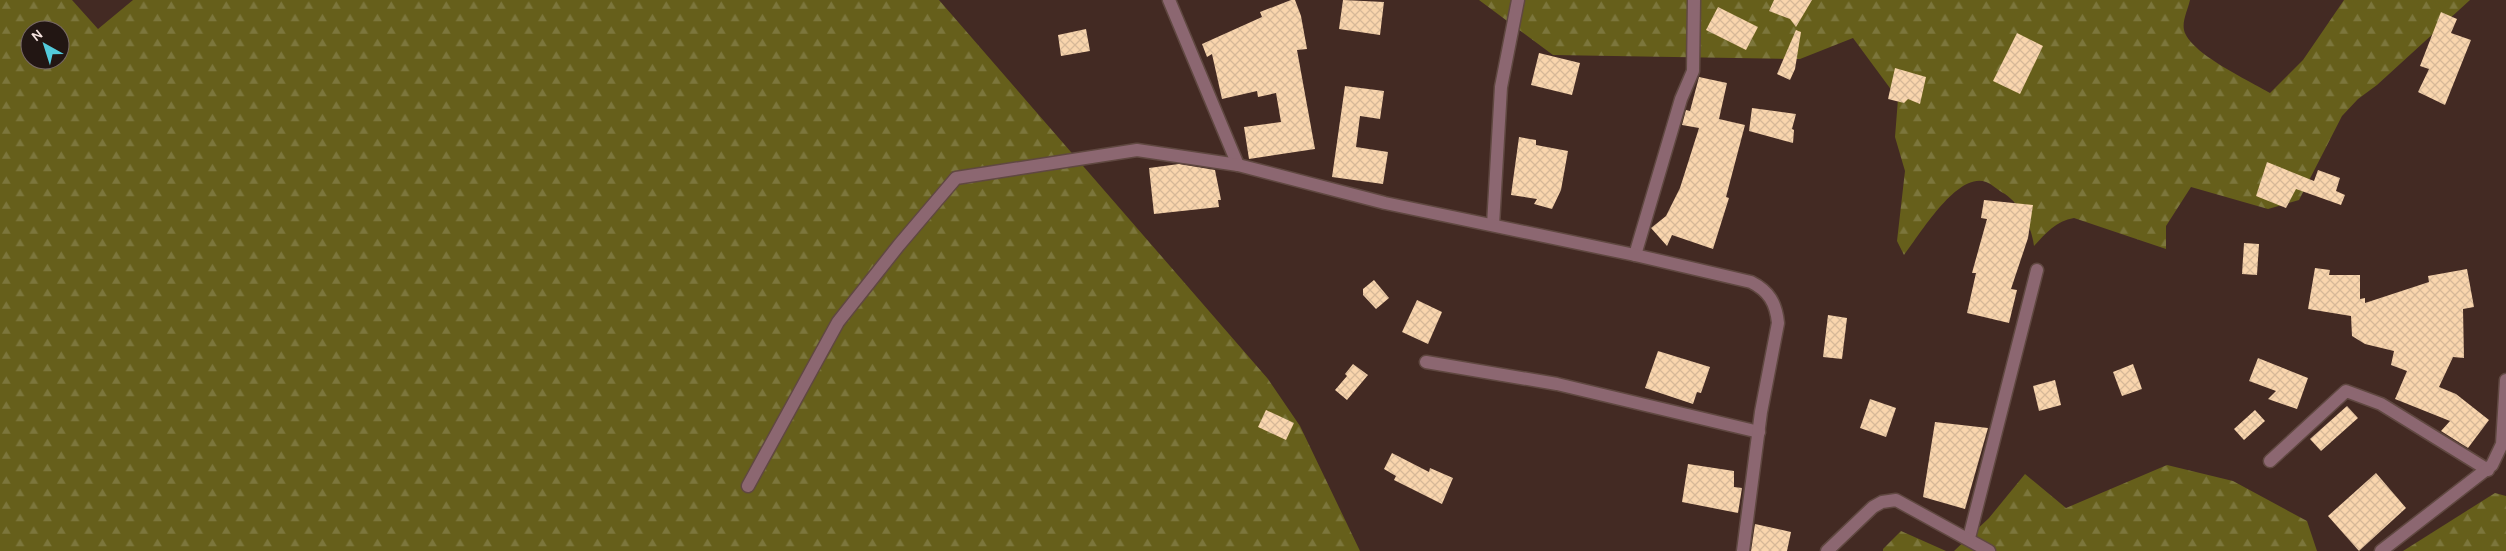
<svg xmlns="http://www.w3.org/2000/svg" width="2506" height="551" font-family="Karla,sans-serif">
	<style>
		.forest { fill: url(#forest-firs); fill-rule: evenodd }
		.building { fill: url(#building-cross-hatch) }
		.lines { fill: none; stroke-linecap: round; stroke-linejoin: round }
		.minor-casing { stroke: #604841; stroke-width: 15 }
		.minor { stroke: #8c6771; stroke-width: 12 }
	</style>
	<defs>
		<pattern id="forest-firs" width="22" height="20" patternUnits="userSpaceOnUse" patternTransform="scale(1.25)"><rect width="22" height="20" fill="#665f1b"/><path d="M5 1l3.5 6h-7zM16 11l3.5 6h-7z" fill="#7c763c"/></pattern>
		<pattern id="building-cross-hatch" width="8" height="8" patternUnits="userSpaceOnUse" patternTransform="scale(1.25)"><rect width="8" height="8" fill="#f9d5ad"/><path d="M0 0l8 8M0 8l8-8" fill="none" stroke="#d6b898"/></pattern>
	</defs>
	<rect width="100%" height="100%" fill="#432a23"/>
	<g class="forest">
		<path d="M0 0H72L98 29 133 0H939L1268 379 1300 426 1360 551H0ZM30 30H60V60H30Z"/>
		<path d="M1479 0H2190C2188 9 2182 21 2184 30 2189 53 2250 81 2270 93L2303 60 2344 0H2470L2377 85 2358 99 2342 116 2299 200 2268 209 2191 187 2166 226V249L2074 218C2056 221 2046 233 2034 246 2032 228 2021 205 2005 194 1999 191 1992 184 1986 182 1957 171 1919 236 1904 255L1897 241 1905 171 1895 137 1898 99 1853 38 1800 59 1553 55Z"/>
		<path d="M2167 465 2233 481 2307 521 2317 551H1954L1989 518 2025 474 2066 508Z"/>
		<path d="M2495 493 2506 496V551H2403Z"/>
		<path d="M1901 531 1946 551H1883V549Z"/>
	</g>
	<g class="building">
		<path d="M1291 0H1295L1301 16 1307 49 1297 50 1315 149 1249 159 1244 127 1281 122 1276 93 1258 97 1257 91 1222 99 1212 54 1207 57 1202 44 1262 17 1260 12Z"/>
		<path d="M1343 0 1384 2 1380 35 1339 29Z"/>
		<path d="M1774 0H1812L1796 27 1790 19 1769 11Z"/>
		<path d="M1718 7 1758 27 1746 50 1706 30Z"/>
		<path d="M2441 12 2457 19 2451 33 2471 40 2445 105 2418 92 2429 69 2420 66Z"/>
		<path d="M1086 29 1090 51 1061 56 1058 35Z"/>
		<path d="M1796 30 1801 32 1795 69 1790 80 1777 74Z"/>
		<path d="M2017 33 2043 46 2020 94 1993 81Z"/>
		<path d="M1539 53 1580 63 1572 95 1531 85Z"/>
		<path d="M1895 68 1926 77 1920 104 1908 99 1904 103 1888 99Z"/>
		<path d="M1699 77 1727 83 1719 119 1745 125 1726 197 1729 198 1713 249 1672 235 1667 246 1651 228 1666 216 1680 188 1699 128 1682 125 1686 110 1690 111Z"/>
		<path d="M1345 86 1384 91 1380 119 1360 116 1356 147 1388 152 1383 184 1332 177Z"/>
		<path d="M1752 108 1796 114 1792 129 1794 130 1793 143 1749 131Z"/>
		<path d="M1519 137 1536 140V145L1568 151 1561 190 1552 209 1534 204 1537 199 1511 195Z"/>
		<path d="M2267 162 2314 181 2318 170 2340 178 2336 191 2345 195 2341 205 2296 189 2286 208 2256 196Z"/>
		<path d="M1179 164 1215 170 1221 200H1218L1219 207 1154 214 1149 168Z"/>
		<path d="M1984 200 2033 205 2028 238 2011 289 2017 290 2009 323 1967 313 1976 273H1972L1987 219 1981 218Z"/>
		<path d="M2244 243 2259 244 2257 275 2242 274Z"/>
		<path d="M2315 268 2330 270 2329 275H2360V299L2365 298V303L2429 282 2428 276 2467 269 2474 307 2463 309 2464 358 2453 357 2439 387 2456 394 2489 420 2468 448 2441 431 2450 421 2395 399 2407 371 2391 365 2394 351 2365 344 2352 336 2351 316 2308 309Z"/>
		<path d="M1374 280 1389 298 1376 309 1363 295V289Z"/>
		<path d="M1417 300 1442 312 1428 344 1402 332Z"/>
		<path d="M1828 315 1847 318 1842 359 1823 357Z"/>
		<path d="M1658 351 1710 367 1701 393 1697 392 1693 404 1645 388Z"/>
		<path d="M2258 358 2308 378 2297 409 2268 399 2276 391 2249 381Z"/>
		<path d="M1353 364 1368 375 1347 400 1335 390 1347 376 1345 374Z"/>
		<path d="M2133 364 2142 389 2122 396 2113 372Z"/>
		<path d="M2055 380 2061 405 2039 411 2033 386Z"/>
		<path d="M1870 399 1896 408 1886 437 1860 428Z"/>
		<path d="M2347 406 2358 418 2321 451 2310 439Z"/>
		<path d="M1266 410 1294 423 1286 440 1258 427Z"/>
		<path d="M2255 410 2265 421 2244 440 2234 429Z"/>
		<path d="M1935 422 1988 428 1965 509 1923 497Z"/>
		<path d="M1392 453 1429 472 1430 468 1453 478 1442 504 1394 480 1396 476 1384 469Z"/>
		<path d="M1688 464 1734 471V487L1742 488 1738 513 1682 502Z"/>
		<path d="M2376 473 2406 508 2359 551 2328 516Z"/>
		<path d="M1755 524 1791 532 1787 551H1751Z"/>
	</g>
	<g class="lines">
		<g class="minor-casing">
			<g id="minor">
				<path d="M1169 0 1238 165"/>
				<path d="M1493 225 1501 87 1518 0"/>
				<path d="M1635 255 1681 99 1693 71 1694 0"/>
				<path d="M1426 362 1557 384 1759 432"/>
				<path d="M2270 461 2346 391 2381 404 2488 470"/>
				<path d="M748 486 838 322 899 245 956 178 1137 150 1238 165 1385 203 1635 255 1751 282C1769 291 1776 303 1778 323L1761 412 1743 551"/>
				<path d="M1969 538 2037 270"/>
				<path d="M1827 551 1873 507 1882 502 1896 500 1989 551"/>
				<path d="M2381 551 2492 465 2502 444 2506 380"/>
			</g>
		</g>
		<use href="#minor" class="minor"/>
	</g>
	<g transform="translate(45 45) rotate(321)"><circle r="24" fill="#221613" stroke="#776865"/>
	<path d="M0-4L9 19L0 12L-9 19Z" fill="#53cbdb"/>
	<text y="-8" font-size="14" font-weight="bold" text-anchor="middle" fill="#f6e4e0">N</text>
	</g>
</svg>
